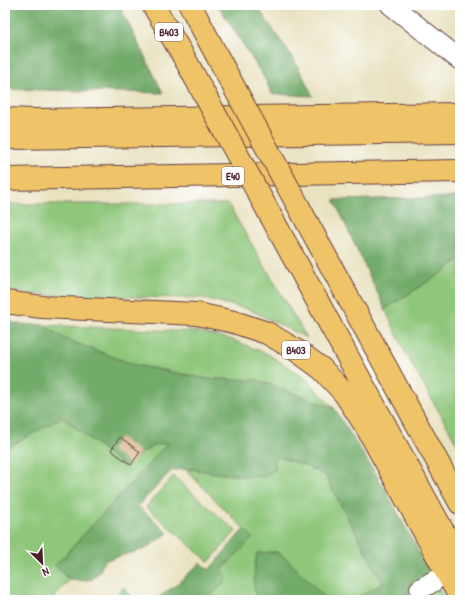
<svg xmlns="http://www.w3.org/2000/svg" width="465" height="605" font-family="'Patrick Hand',sans-serif">
	<style>
		.green { fill: #8ec67a; stroke: #6c7252 }
		.forest { fill: #72ab6a; stroke: #5e654a }
		.building { fill: #dbb791 }
		.lines { fill: none; stroke-linecap: round; stroke-linejoin: round }
		.street-casing { stroke: #623c42; stroke-width: 22 }
		.highway-casing { stroke: #623c42; stroke-width: 24 }
		.street { stroke: #fff; stroke-width: 20 }
		.highway { stroke: #efc469; stroke-width: 22 }
		.highway-bridge-casing { stroke: #623c42; stroke-width: 24; stroke-linecap: butt }
		.highway-bridge { stroke: #efc469; stroke-width: 22 }
		.labels { text-anchor: middle; stroke-width: 3; stroke-linejoin: round; paint-order: stroke }
		.shield { fill: #fff; stroke: #80626b; stroke-width: 1 }
		.shield-label { font-size: 11px; font-weight: bold; fill: #4a1f2b }
	</style>
	<rect width="100%" height="100%" fill="#fff"/>
	<filter id="ink" filterUnits="userSpaceOnUse"><feTurbulence type="fractalNoise" baseFrequency=".025" numOctaves="2"/><feDisplacementMap in="SourceGraphic" scale="8" xChannelSelector="R" yChannelSelector="G"/><feConvolveMatrix kernelMatrix="1 2 1 2 8 2 1 2 1" color-interpolation-filters="sRGB"/></filter>
	<filter id="wash" filterUnits="userSpaceOnUse"><feTurbulence type="fractalNoise" baseFrequency=".012" numOctaves="4" result="noise"/><feDisplacementMap in="SourceGraphic" scale="16" xChannelSelector="R" yChannelSelector="G"/><feGaussianBlur stdDeviation="0.9" result="paint"/><feColorMatrix in="noise" values="0 0 0 0 0 0 0 0 0 0 0 0 0 0 0 0 0 1.4 0 .05"/><feComposite in="paint" operator="in"/></filter>
	<g filter="url(#wash)">
		<rect width="100%" height="100%" fill="#e9e2c1"/>
		<g class="green">
			<path d="M5 204H228L307 338 248 309 202 298 66 296 29 294 5 290Z"/>
			<path d="M460 258V449L406 354 385 309 446 270Z"/>
			<path d="M44 325 198 332 230 339 268 354 305 378 334 408 257 380 208 379 135 365 65 339Z"/>
			<path d="M62 417 123 465 154 445 168 443 55 566 69 580 52 600H5V449Z"/>
			<path d="M276 456 306 466 325 475 383 584 354 600H327L289 561 277 552 257 553C254 568 253 585 256 600H207L228 578 222 570 252 537 185 469H192L223 474 244 476Z"/>
			<path d="M173 476 236 531 209 562 146 507Z"/>
			<path d="M434 580 446 600H396Z"/>
		</g>
		<g class="forest">
			<path d="M5 5H119L163 93 5 89Z"/>
			<path d="M218 5H256L295 61 313 96 272 94 265 79Z"/>
			<path d="M460 197V258L446 270 385 309 334 200Z"/>
			<path d="M5 321 19 324 44 325 65 339 135 365 208 379 257 380 334 408 381 482 434 580 396 600H354L383 583 325 475 306 466 276 456 275 469 265 477 223 474 192 469 172 470 138 506 168 533 145 549 106 560 103 563 100 571 93 579C71 583 71 581 55 566L168 443 154 445 123 465 62 417 5 449Z"/>
			<path d="M244 529 253 538 222 569 228 578 207 600H154L175 586 200 563 209 570Z"/>
			<path d="M277 552 289 561 327 600H256C253 584 254 569 257 553Z"/>
			<path d="M123 587 136 600H123L117 593Z"/>
		</g>
		<g id="blocks">
			<path class="building" d="M120 437 140 452 131 465 111 450Z"/>
		</g>
	</g>
	<g filter="url(#ink)">
		<use href="#blocks" fill-opacity="0" stroke="#623c42" stroke-width="1"/>
		<g class="lines">
			<g class="street-casing">
				<g id="street">
					<path d="M391 5 460 60"/>
					<path d="M420 589 434 581"/>
				</g>
			</g>
			<g class="highway-casing">
				<g id="highway">
					<path d="M153 5 185 59"/>
					<path d="M190 5 215 52"/>
					<path d="M5 119 35 120 460 114"/>
					<path d="M5 138 460 132"/>
					<path d="M5 179 460 171"/>
					<path d="M308 224 460 503"/>
					<path d="M279 231 460 562"/>
					<path d="M5 302 42 307 197 314 234 322 267 333 296 350 322 369 345 394 367 428 460 597"/>
				</g>
			</g>
			<use href="#street" class="street"/>
			<use href="#highway" class="highway"/>
			<g class="highway-bridge-casing">
				<g id="highway-bridge">
					<path d="M215 52 308 224"/>
					<path d="M185 59 279 231"/>
				</g>
			</g>
			<use href="#highway-bridge" class="highway-bridge"/>
		</g>
	</g>
	<g class="labels">
		<g class="shield">
			<rect x="155" y="23" width="28" height="18" rx="3"/>
			<rect x="222" y="167" width="22" height="18" rx="3"/>
			<rect x="282" y="341" width="28" height="18" rx="3"/>
		</g>
		<g class="shield-label">
			<text x="169" y="36">B403</text>
			<text x="233" y="180">E40</text>
			<text x="296" y="354">B403</text>
		</g>
	</g>
	<rect width="465" height="605" fill="none" stroke="#fff" stroke-width="20"/>
	<g transform="translate(42 563) rotate(156)" stroke="#ffffff" stroke-width="3" paint-order="stroke">
	<path d="M0-3L7 15L0 10L-7 15Z" fill="#4a1f2b"/>
	<text y="-6" font-size="11" font-weight="bold" text-anchor="middle" fill="#4a1f2b">N</text>
	</g>
</svg>
